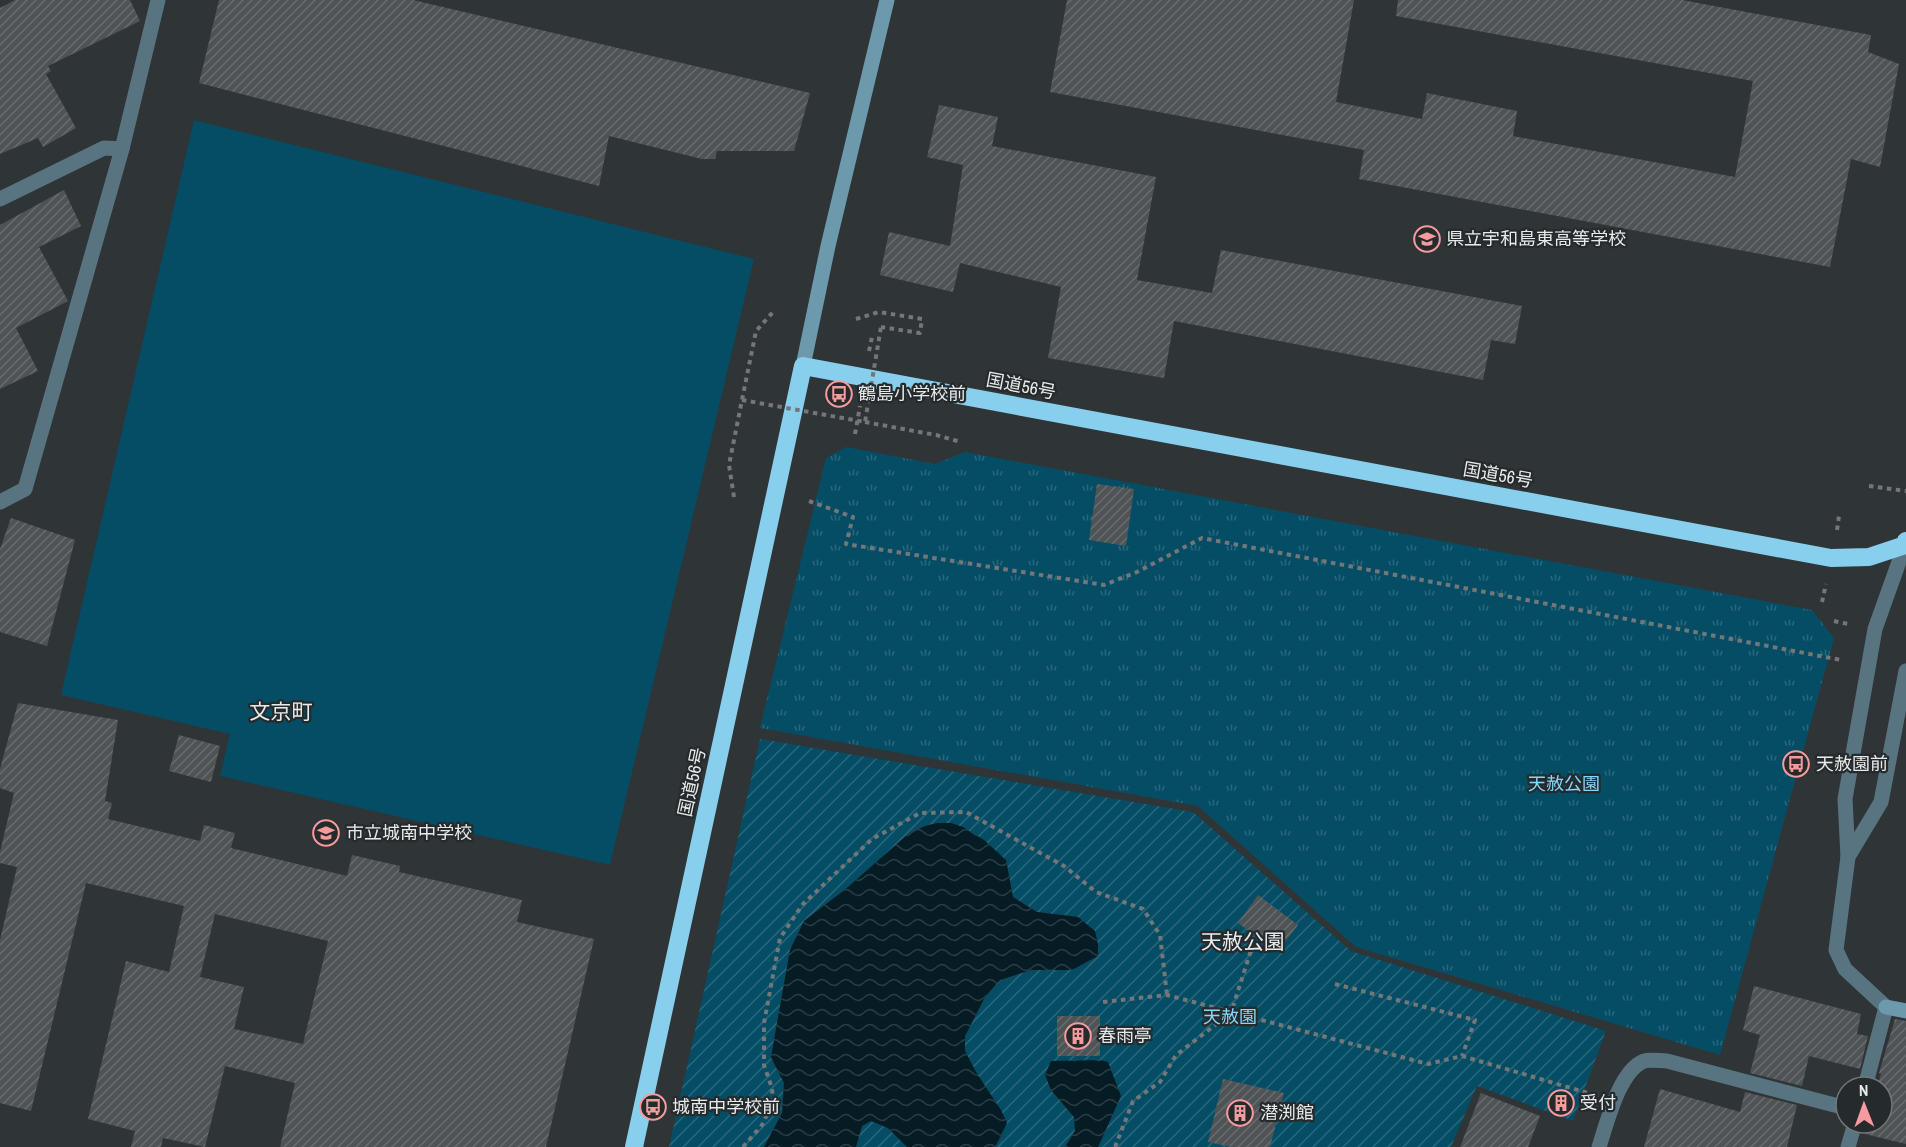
<svg xmlns="http://www.w3.org/2000/svg" width="1906" height="1147" font-family="'Archivo Narrow','Noto Sans JP',sans-serif">
	<style>
		.grass { fill: url(#grass-tufts) }
		.garden { fill: url(#garden-furrows) }
		.pitch { fill: #054d65 }
		.water { fill: url(#water-waves) }
		.building { fill: url(#building-hatch); fill-rule: evenodd }
		.lines { fill: none; stroke-linecap: round; stroke-linejoin: round }
		.path { stroke: #737779; stroke-width: 4; stroke-dasharray: 4.5 4.5; stroke-linecap: butt }
		.lane { stroke: #597481; stroke-width: 15 }
		.street { stroke: #597481; stroke-width: 15 }
		.secondary { stroke: #6d99ac; stroke-width: 15 }
		.highway { stroke: #88ceed; stroke-width: 18 }
		.path-bridge { stroke: #737779; stroke-width: 4; stroke-dasharray: 4.5 4.5; stroke-linecap: butt }
		.labels { text-anchor: middle; stroke-width: 4.5; stroke-linejoin: round; paint-order: stroke }
		.poi-label { font-size: 18px; fill: #e7eaeb; stroke: #252a2c; text-anchor: start }
		.street-label { font-size: 18px; fill: #e7eaeb; stroke: #252a2c }
		.park-label { font-size: 18px; fill: #87d5f7; stroke: #252a2c }
		.quarter-label { font-size: 21px; fill: #e7eaeb; stroke: #252a2c }
	</style>
	<defs>
		<pattern id="grass-tufts" width="24" height="20" patternUnits="userSpaceOnUse" patternTransform="scale(1.5)"><rect width="24" height="20" fill="#054d65"/><path d="M3 7l-1-3M5 7V3M7 7l1-3M15 17l-1-3M17 17v-4M19 17l1-3" fill="none" stroke="#29677b"/></pattern>
		<pattern id="garden-furrows" width="10" height="10" patternUnits="userSpaceOnUse" patternTransform="scale(1.5)"><rect width="10" height="10" fill="#054d65"/><path d="M-1 1l2-2M0 10L10 0M9 11l2-2" fill="none" stroke="#29677b"/></pattern>
		<pattern id="water-waves" width="16" height="10" patternUnits="userSpaceOnUse" patternTransform="scale(1.5)"><rect width="16" height="10" fill="#061c25"/><path d="M0 5q4-4 8 0t8 0" fill="none" stroke="#2a3d45"/></pattern>
		<pattern id="building-hatch" width="6" height="6" patternUnits="userSpaceOnUse" patternTransform="scale(1.5)"><rect width="6" height="6" fill="#4e5355"/><path d="M-1 1l2-2M0 6l6-6M5 7l2-2" fill="none" stroke="#686c6e"/></pattern>
	</defs>
	<rect width="100%" height="100%" fill="#2f3436"/>
	<path class="grass" d="M846 447 935 464 965 452 1812 610 1834 638 1720 1055 1356 947 1198 806 760 728 826 458Z"/>
	<g class="garden">
		<path d="M760 739 1193 812 1351 951 1606 1031 1573 1121 1477 1086 1451 1147H1098L1121 1096 1051 1061 1046 1075 1051 1090 1074 1117 1075 1131 1065 1147H995L1002 1136 976 1072 965 1051V1036L985 997 1000 980 1031 970H1072L1078 917 1037 912 1013 897 1006 860 937 823 915 830 848 887 804 921 790 950 771 1057 784 1083 782 1113 764 1147H669Z"/>
		<path d="M871 1121 888 1128 907 1147H856L862 1125Z"/>
	</g>
	<path class="pitch" d="M194 120 754 259 610 865 220 776 230 734 61 695Z"/>
	<g class="water">
		<path d="M937 823H951L963 827 984 840 1006 860 1013 897 1037 912 1078 917 1095 931 1098 944V956L1072 970H1031L1000 980 985 997 965 1036V1051L976 1072 1001 1110 1007 1123 995 1147H907L888 1128 871 1121 862 1126 856 1147H764L782 1113 784 1083 771 1057 790 950 804 921 848 887 908 834 925 826Z"/>
		<path d="M1101 1060 1108 1062 1121 1096 1098 1147H1065L1075 1131 1074 1117 1051 1090 1045 1075 1051 1061Z"/>
	</g>
	<g class="building">
		<path d="M15 0H130L140 21 48 66 51 71 46 74 76 128 43 147 38 138 0 154V8Z"/>
		<path d="M219 0H413L810 93 794 151H717L715 159H702L609 136 599 186 199 83Z"/>
		<path d="M1067 0H1354L1336 102 1422 119 1427 93 1517 111 1513 136 1735 177 1753 81 1396 16 1398 0H1682L1871 35 1868 52 1899 64 1880 167 1851 159 1830 267 1359 179 1364 150 1050 92Z"/>
		<path d="M939 105 998 117 992 146 1156 177 1137 280 1212 293 1221 250 1522 306 1515 344 1491 340 1483 380 1174 321 1164 378 1048 358 1061 287 960 263 953 292 880 275 889 232 950 246 963 165 927 157Z"/>
		<path d="M64 190 81 226 39 247 68 301 16 328 38 371 0 389V225Z"/>
		<path d="M1097 484 1134 489 1126 546 1089 540Z"/>
		<path d="M11 518 75 540 47 646 0 632V549Z"/>
		<path d="M18 703 118 720 105 801 112 803 108 819 200 841 204 825 235 833 231 848 347 876 352 855 400 866 399 872 522 900 517 922 594 939 546 1147H280L295 1083 225 1066 205 1147 163 1138 161 1147H131L135 1131 88 1119 126 961 169 972 184 906 86 883 31 1111 0 1103V940L17 867 0 863V852L14 793 0 788V769ZM215 914 328 941 303 1044 234 1029 244 987 200 977Z"/>
		<path d="M179 735 220 746 211 782 169 771Z"/>
		<path d="M1258 895 1298 925 1277 952 1238 923Z"/>
		<path d="M1754 986 1861 1014 1857 1034 1868 1036 1860 1069 1809 1056 1802 1086 1750 1073 1760 1035 1743 1030Z"/>
		<rect x="1057" y="1016" width="43" height="40"/>
		<path d="M1895 1019 1906 1021V1144L1865 1134 1868 1123H1882V1087H1877L1881 1074 1879 1073Z"/>
		<path d="M1223 1079 1284 1093 1270 1147H1231L1208 1142Z"/>
		<path d="M1660 1089 1740 1112 1745 1092 1797 1105 1787 1147H1644Z"/>
		<path d="M1481 1093 1540 1116 1528 1147H1460Z"/>
	</g>
	<g class="lines">
		<g class="path">
			<path d="M856 319 879 312 922 319 920 333 881 327"/>
			<path d="M869 351 872 337"/>
			<path d="M865 422 936 435 961 442"/>
			<path d="M855 434 860 406"/>
			<path d="M1869 486 1906 491"/>
			<path d="M734 497 729 465 742 400 756 331 773 312"/>
			<path d="M809 501 853 517 846 544 1104 585 1137 572 1202 538 1841 660"/>
			<path d="M1837 530 1839 516"/>
			<path d="M1822 602 1826 584"/>
			<path d="M1834 621 1848 624"/>
			<path d="M1335 984 1475 1020 1462 1056"/>
			<path d="M1103 1002 1167 995 1428 1064 1462 1056 1588 1093"/>
			<path d="M743 1147 762 1125 773 1102 772 1088 764 1065V1023L780 938 803 904 872 839 920 813 966 812 1064 866 1096 892 1143 909 1160 935 1167 995"/>
			<path d="M1115 1147 1133 1101 1160 1082 1176 1055 1231 1013 1252 947"/>
		</g>
		<path class="lane" d="M1599 1147C1607 1123 1619 1071 1644 1061 1650 1059 1660 1061 1667 1061L1846 1108"/>
		<g class="street">
			<path d="M0 199 104 148 122 149"/>
			<path d="M0 502 25 489 122 149 158 0"/>
			<path d="M1848 857 1881 802 1906 671"/>
			<path d="M1865 1087 1886 1007 1845 969 1836 950 1848 857 1845 799 1875 629 1905 545"/>
			<path d="M1848 1147 1855 1123"/>
		</g>
		<g class="secondary">
			<path d="M803 366 828 246 887 0"/>
			<path d="M1886 1007 1906 1011"/>
		</g>
		<path class="highway" d="M634 1147 803 366 1831 558 1869 557 1905 545 1906 541"/>
		<path class="path-bridge" d="M742 400 865 422 881 327"/>
	</g>
	<defs>
		<g id="school-ring" transform="scale(1.35)"><circle r="9.5" fill="#252a2c" stroke="#f59b9e" stroke-width="1.5"/><path d="M0-5L7-2L0 1L-7-2ZM-4 1L0 2.5L4 1V4Q0 6-4 4Z" fill="#f59b9e"/></g>
		<g id="bus-ring" transform="scale(1.35)"><circle r="9.5" fill="#252a2c" stroke="#f59b9e" stroke-width="1.5"/><path d="M-5-6H5V4H4V6H2V4H-2V6H-4V4H-5ZM-3.5-4V0h7V-4ZM-3.5 1.2v1.5H-2V1.2ZM2 1.2v1.5H3.5V1.2Z" fill="#f59b9e"/></g>
		<g id="building-ring" transform="scale(1.35)"><circle r="9.5" fill="#252a2c" stroke="#f59b9e" stroke-width="1.5"/><path d="M-4-6H4V6H1V3H-1V6H-4ZM-2.5-4.3h1.7v1.8h-1.7ZM.8-4.3h1.7v1.8H.8ZM-2.5-1h1.7V.8h-1.7ZM.8-1h1.7V.8H.8Z" fill="#f59b9e"/></g>
	</defs>
	<g fill-rule="evenodd">
		<use href="#school-ring" x="1427" y="239"/>
		<use href="#bus-ring" x="839" y="394"/>
		<use href="#bus-ring" x="1796" y="764"/>
		<use href="#school-ring" x="326" y="833"/>
		<use href="#building-ring" x="1078" y="1036"/>
		<use href="#building-ring" x="1561" y="1103"/>
		<use href="#bus-ring" x="653" y="1107"/>
		<use href="#building-ring" x="1240" y="1113"/>
	</g>
	<g class="labels">
		<g class="poi-label">
			<text x="1446" y="245">県立宇和島東高等学校</text>
			<text x="858" y="400">鶴島小学校前</text>
			<text x="1816" y="770">天赦園前</text>
			<text x="346" y="839">市立城南中学校</text>
			<text x="1098" y="1042">春雨亭</text>
			<text x="1580" y="1109">受付</text>
			<text x="672" y="1113">城南中学校前</text>
			<text x="1260" y="1119">潜渕館</text>
		</g>
		<g class="street-label">
			<text transform="translate(1021 386) rotate(11)" y="6">国道56号</text>
			<text transform="translate(1498 475) rotate(10)" y="6">国道56号</text>
			<text transform="translate(692 782) rotate(-78)" y="6">国道56号</text>
		</g>
		<g class="park-label">
			<text x="1564" y="790">天赦公園</text>
			<text x="1230" y="1023">天赦園</text>
		</g>
		<g class="quarter-label">
			<text x="281" y="719">文京町</text>
			<text x="1243" y="949">天赦公園</text>
		</g>
	</g>
	<g transform="translate(1864 1105) rotate(359)"><circle r="28" fill="#252a2c" stroke="#737778" stroke-width="1.5"/>
	<path d="M0-4.5L10 22L0 15L-10 22Z" fill="#f59b9e"/>
	<text y="-9" font-size="16" font-weight="bold" text-anchor="middle" fill="#e7eaeb">N</text>
	</g>
</svg>
